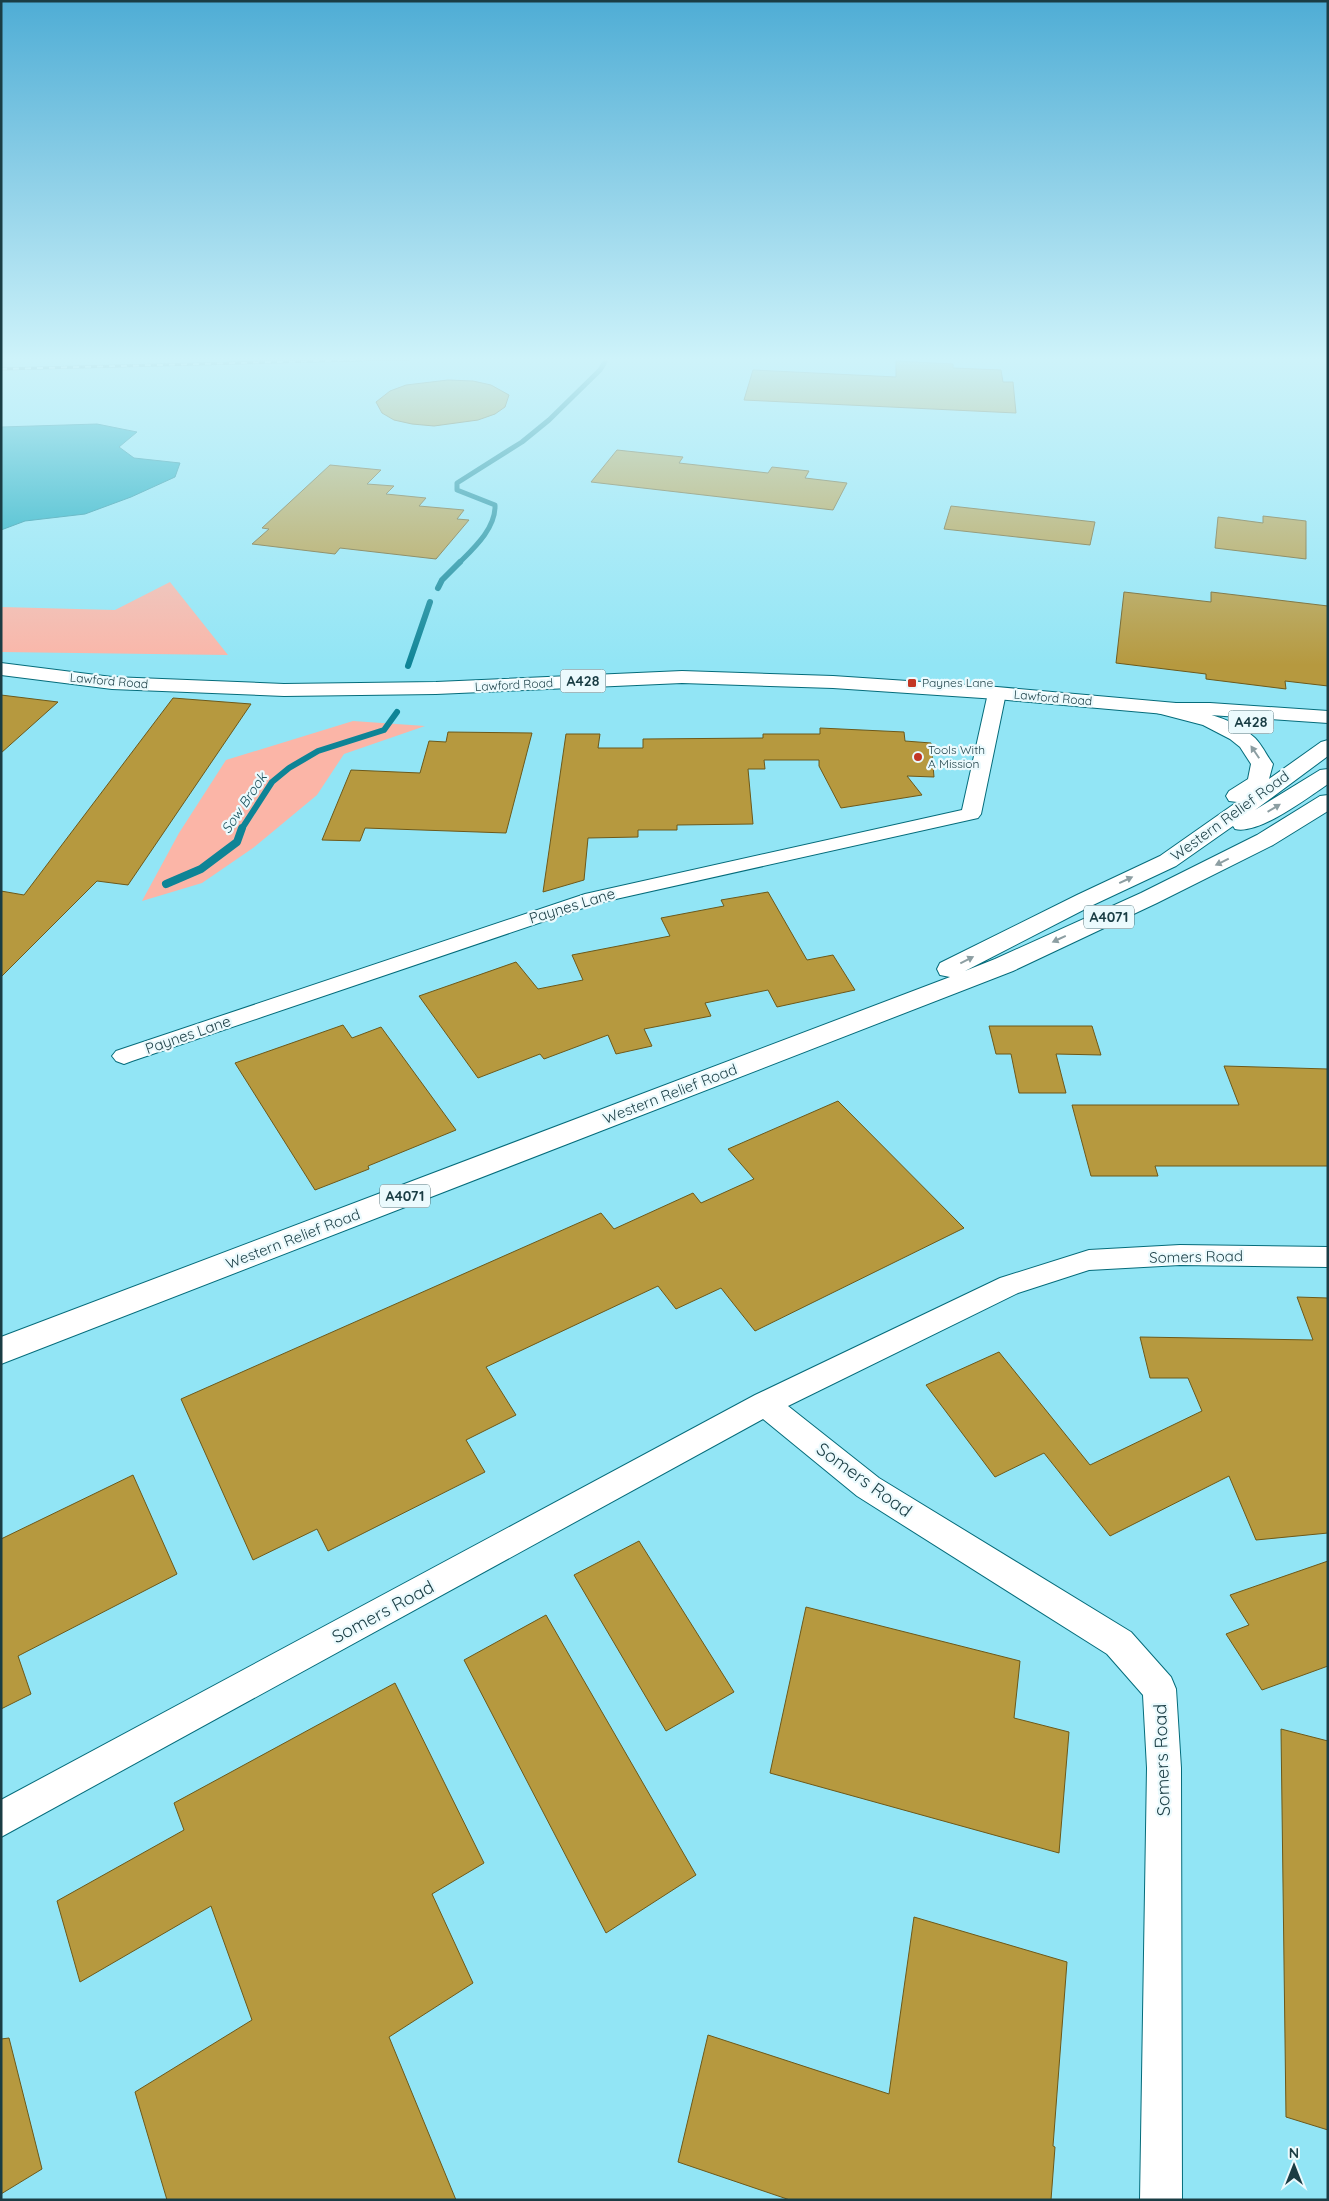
<svg xmlns="http://www.w3.org/2000/svg" width="1329" height="2201" font-family="Quicksand,sans-serif">
	<style>
		.green { fill: #fbb5a7 }
		.water { fill: #09a3b9; stroke: #0e8496 }
		.lines { fill: none; stroke-linecap: round; stroke-linejoin: round }
		.stream-far2 { stroke: #0e8496; stroke-width: 5 }
		.stream-far1 { stroke: #0e8496; stroke-width: 6 }
		.stream { stroke: #0e8496; stroke-width: 8 }
		.building { fill: #b6993f; stroke: #6d591a }
		.street-casing { stroke: #056c7b; stroke-width: 2 }
		.primary-casing { stroke: #056c7b; stroke-width: 2 }
		.highway-casing { stroke: #056c7b; stroke-width: 2 }
		.street { fill: #fff; fill-rule: evenodd }
		.primary { fill: #fff; fill-rule: evenodd }
		.highway { fill: #fff; fill-rule: evenodd }
		.rail-casing { stroke: #2c575f; stroke-width: 3 }
		.rail { stroke: #ebfafd; stroke-width: 2; stroke-dasharray: 6; stroke-linecap: butt }
		.oneway { fill: #8c9ea2 }
		.poi-dot { fill: #c33724; stroke: #ebfafd; stroke-width: 2 }
		.labels { text-anchor: middle; stroke-width: 4.5; stroke-linejoin: round; paint-order: stroke }
		.far-street-label { font-size: 12px; fill: #1a3d44; stroke: #ebfafd }
		.far-poi-label { font-size: 12px; fill: #1a3d44; stroke: #ebfafd; text-anchor: start }
		.shield { fill: #ebfafd; stroke: #59767c; stroke-width: 1 }
		.shield-label { font-size: 14px; font-weight: bold; fill: #1a3d44 }
		.far-water-label { font-size: 14px; font-style: italic; fill: #235761; stroke: #ebfafd }
		.street-label { font-size: 15px; fill: #1a3d44; stroke: #ebfafd }
		.near-street-label { font-size: 18px; fill: #1a3d44; stroke: #ebfafd }
	</style>
	<rect width="100%" height="100%" fill="#92e5f5"/>
	<g class="green">
		<path d="M170 582 228 655 1 652V607L115 610Z"/>
		<path d="M353 721 425 726 344 754 317 795 253 848 202 883 142 901 179 833 226 760Z"/>
	</g>
	<path class="water" d="M97 424 137 432 119 447 134 458 180 463 175 477 131 497 85 514 25 521 1 530V427Z"/>
	<g class="lines">
		<path class="stream-far2" d="M459 563C474 548 496 528 495 505L457 490V483L522 442 549 420 600 370 605 362"/>
		<g class="stream-far1">
			<path d="M438 588 442 580 460 562"/>
			<path d="M408 666 430 602"/>
			<path d="M241 830 272 782 289 768 318 751 384 730 397 712"/>
		</g>
		<path class="stream" d="M166 884 201 869 237 842 242 828"/>
	</g>
	<g class="building">
		<path d="M896 361 953 364V368L1001 370 1003 382H1013L1016 413 744 400 753 370 896 377Z"/>
		<path d="M448 380 473 381 491 385 509 395 505 407 495 414 478 420 434 426 412 424 394 420 382 413 376 402 390 391 406 385Z"/>
		<path d="M617 450 683 457 679 463 768 473 772 467 809 471 805 478 847 483 833 510 591 482Z"/>
		<path d="M330 465 381 470 367 484 394 486 386 494 426 498 419 506 464 510 457 519 469 520 436 559 340 548 335 554 252 544 269 529 262 528Z"/>
		<path d="M951 506 1095 522 1090 545 944 529Z"/>
		<path d="M1263 516 1306 521V559L1215 548 1218 517 1263 523Z"/>
		<path d="M1124 592 1211 602V592L1328 606V686L1285 681 1286 689 1206 679V674L1116 663Z"/>
		<path d="M1 695 58 702 1 753Z"/>
		<path d="M173 698 251 704 128 885 97 881 1 977V891L24 895Z"/>
		<path d="M820 728 904 732 905 741 931 743 934 777 907 776 922 795 841 808 819 766V760H764L765 769H748L753 824 677 825V830H638V837L588 838 584 880 543 892 566 734H600L598 748H643V739L763 738V734H820Z"/>
		<path d="M448 732 532 733 506 833 365 828 360 841 322 840 351 770 420 773 429 741 446 742Z"/>
		<path d="M768 892 807 960 833 955 855 990 777 1007 768 990 705 1003 711 1016 644 1029 652 1046 616 1054 608 1035 544 1059 540 1054 478 1078 419 996 516 962 538 989 583 980 572 955 670 936 661 918 724 906 721 900Z"/>
		<path d="M343 1025 352 1038 381 1027 456 1130 368 1166 369 1169 315 1190 235 1063Z"/>
		<path d="M989 1026H1092L1101 1055 1056 1054 1066 1093H1019L1011 1054H996Z"/>
		<path d="M1224 1066 1328 1069V1166H1155L1158 1176H1091L1072 1105H1239Z"/>
		<path d="M838 1101 964 1228 755 1331 721 1288 676 1309 658 1286 486 1367 516 1415 466 1440 485 1472 328 1551 317 1529 253 1560 181 1399 601 1213 614 1229 693 1193 701 1203 754 1179 728 1149Z"/>
		<path d="M1297 1297 1328 1298V1533L1256 1540 1229 1476 1110 1536 1044 1453 995 1477 926 1385 999 1352 1090 1465 1202 1411 1188 1378H1150L1140 1337 1313 1340Z"/>
		<path d="M133 1475 177 1574 18 1656 31 1694 1 1709V1539Z"/>
		<path d="M639 1541 734 1692 666 1731 574 1575Z"/>
		<path d="M1328 1561V1666L1262 1690 1226 1634 1249 1625 1230 1595Z"/>
		<path d="M806 1607 1020 1661 1014 1718 1069 1732 1059 1853 770 1773Z"/>
		<path d="M546 1615 696 1875 606 1933 464 1660Z"/>
		<path d="M395 1683 484 1863 432 1894 473 1983 389 2037 456 2200H167L135 2092 252 2020 211 1906 80 1982 57 1901 184 1830 174 1803Z"/>
		<path d="M1281 1729 1328 1741V2130L1286 2117Z"/>
		<path d="M914 1917 1067 1962 1053 2146 1055 2147 1051 2200H790L678 2162 708 2035 889 2094Z"/>
		<path d="M9 2038 42 2169 1 2194V2039Z"/>
	</g>
	<g class="lines">
		<g class="street-casing">
			<g id="street">
				<path d="M997 688 1003 689 1006 693 981 814 978 818 598 903 132 1061 124 1064 116 1061 112 1056 116 1051 585 894 962 810 988 693 991 689Z"/>
				<path d="M1180 1245 1328 1247V1267L1180 1265 1089 1270 1018 1293 788 1406 879 1478 1131 1632 1171 1677 1176 1689 1181 1768 1182 2200H1140L1147 1768 1143 1695 1107 1654 857 1496 763 1419 1 1837V1800L755 1395 1000 1278 1089 1250Z"/>
			</g>
		</g>
		<g class="primary-casing">
			<path id="primary" d="M1 663 112 677 284 684 436 682 682 671 833 676 997 687 1176 703H1210L1328 711V723L1210 715H1176L997 699 833 688 682 683 436 694 284 696 112 689 1 675Z"/>
		</g>
		<g class="highway-casing">
			<path id="highway" d="M1164 703C1194 710 1231 716 1255 738 1262 745 1267 756 1273 764L1269 779 1321 742 1328 740V756L1255 810 1320 770 1328 769V784C1307 798 1259 835 1235 829L1233 826 1176 866 1093 905 965 971 995 959 1141 893 1257 835 1320 796 1328 795V811L1273 845 1157 903 1013 971 1 1364V1337L950 977 940 975 937 969 940 963 1077 895 1160 856 1237 802 1229 801 1226 796 1229 791 1248 779 1251 764 1240 747 1230 739 1203 725 1157 713 1154 709 1157 705Z"/>
		</g>
		<use href="#street" class="street"/>
		<use href="#primary" class="primary"/>
		<use href="#highway" class="highway"/>
		<g class="rail-casing">
			<path id="rail" d="M1 369 474 357"/>
		</g>
		<use href="#rail" class="rail"/>
	</g>
	<defs><path id="oneway-solid" d="M-6-.8H1V-3.2L6.5 0L1 3.2V.8H-6Z" transform="scale(1.25)"/></defs>
	<g class="oneway">
		<use href="#oneway-solid" transform="translate(1255 752) rotate(-124)"/>
		<use href="#oneway-solid" transform="translate(1274 808) rotate(-31)"/>
		<use href="#oneway-solid" transform="translate(1222 862) rotate(154)"/>
		<use href="#oneway-solid" transform="translate(1126 880) rotate(-25)"/>
		<use href="#oneway-solid" transform="translate(1059 939) rotate(155)"/>
		<use href="#oneway-solid" transform="translate(967 960) rotate(-27)"/>
	</g>
	<linearGradient id="sky" x2="0" y2="1"><stop stop-color="#4fadd5"/><stop offset="0.54" stop-color="#cef3fa"/><stop offset="1" stop-color="#cef3fa" stop-opacity="0"/></linearGradient>
	<rect width="1329" height="665" fill="url(#sky)"/>
	<g class="poi-dot">
		<rect x="907" y="678" width="10" height="10" rx="2.5"/>
		<circle cx="918" cy="757" r="5"/>
	</g>
	<g class="labels">
		<g class="far-street-label">
			<text transform="translate(109 681) rotate(5)" y="4">Lawford Road</text>
			<text transform="translate(514 685) rotate(-3)" y="4">Lawford Road</text>
			<text transform="translate(1053 698) rotate(5)" y="4">Lawford Road</text>
		</g>
		<g class="far-poi-label">
			<text x="922" y="687">Paynes Lane</text>
			<text x="928" y="754">Tools With<tspan x="928" dy="14">A Mission</tspan></text>
		</g>
		<g class="shield">
			<rect x="560.5" y="669.5" width="45" height="23" rx="4"/>
			<rect x="1228.5" y="710.5" width="45" height="23" rx="4"/>
			<rect x="1084" y="905.5" width="50" height="23" rx="4"/>
			<rect x="380" y="1184.5" width="50" height="23" rx="4"/>
		</g>
		<g class="shield-label">
			<text x="583" y="686">A428</text>
			<text x="1251" y="727">A428</text>
			<text x="1109" y="922">A4071</text>
			<text x="405" y="1201">A4071</text>
		</g>
		<g class="far-water-label">
			<text transform="translate(244 803) rotate(-56)" y="5">Sow Brook</text>
		</g>
		<g class="street-label">
			<text transform="translate(1230 816) rotate(-36)" y="5">Western Relief Road</text>
			<text transform="translate(572 906) rotate(-17)" y="5">Paynes Lane</text>
			<text transform="translate(188 1035) rotate(-19)" y="5">Paynes Lane</text>
			<text transform="translate(670 1094) rotate(-21)" y="5">Western Relief Road</text>
			<text transform="translate(293 1239) rotate(-21)" y="5">Western Relief Road</text>
			<text transform="translate(1196 1257) rotate(-1)" y="5">Somers Road</text>
		</g>
		<g class="near-street-label">
			<text transform="translate(864 1480) rotate(36)" y="6">Somers Road</text>
			<text transform="translate(383 1612) rotate(-28)" y="6">Somers Road</text>
			<text transform="translate(1162 1760) rotate(-92)" y="6">Somers Road</text>
		</g>
	</g>
	<rect width="1329" height="2201" fill="none" stroke="#1a3d44" stroke-width="5"/>
	<g transform="translate(1294 2166)" stroke="#ebfafd" stroke-width="4" paint-order="stroke">
	<path d="M0-4L9 19L0 12L-9 19Z" fill="#1a3d44"/>
	<text y="-8" font-size="14" font-weight="bold" text-anchor="middle" fill="#1a3d44">N</text>
	</g>
</svg>
